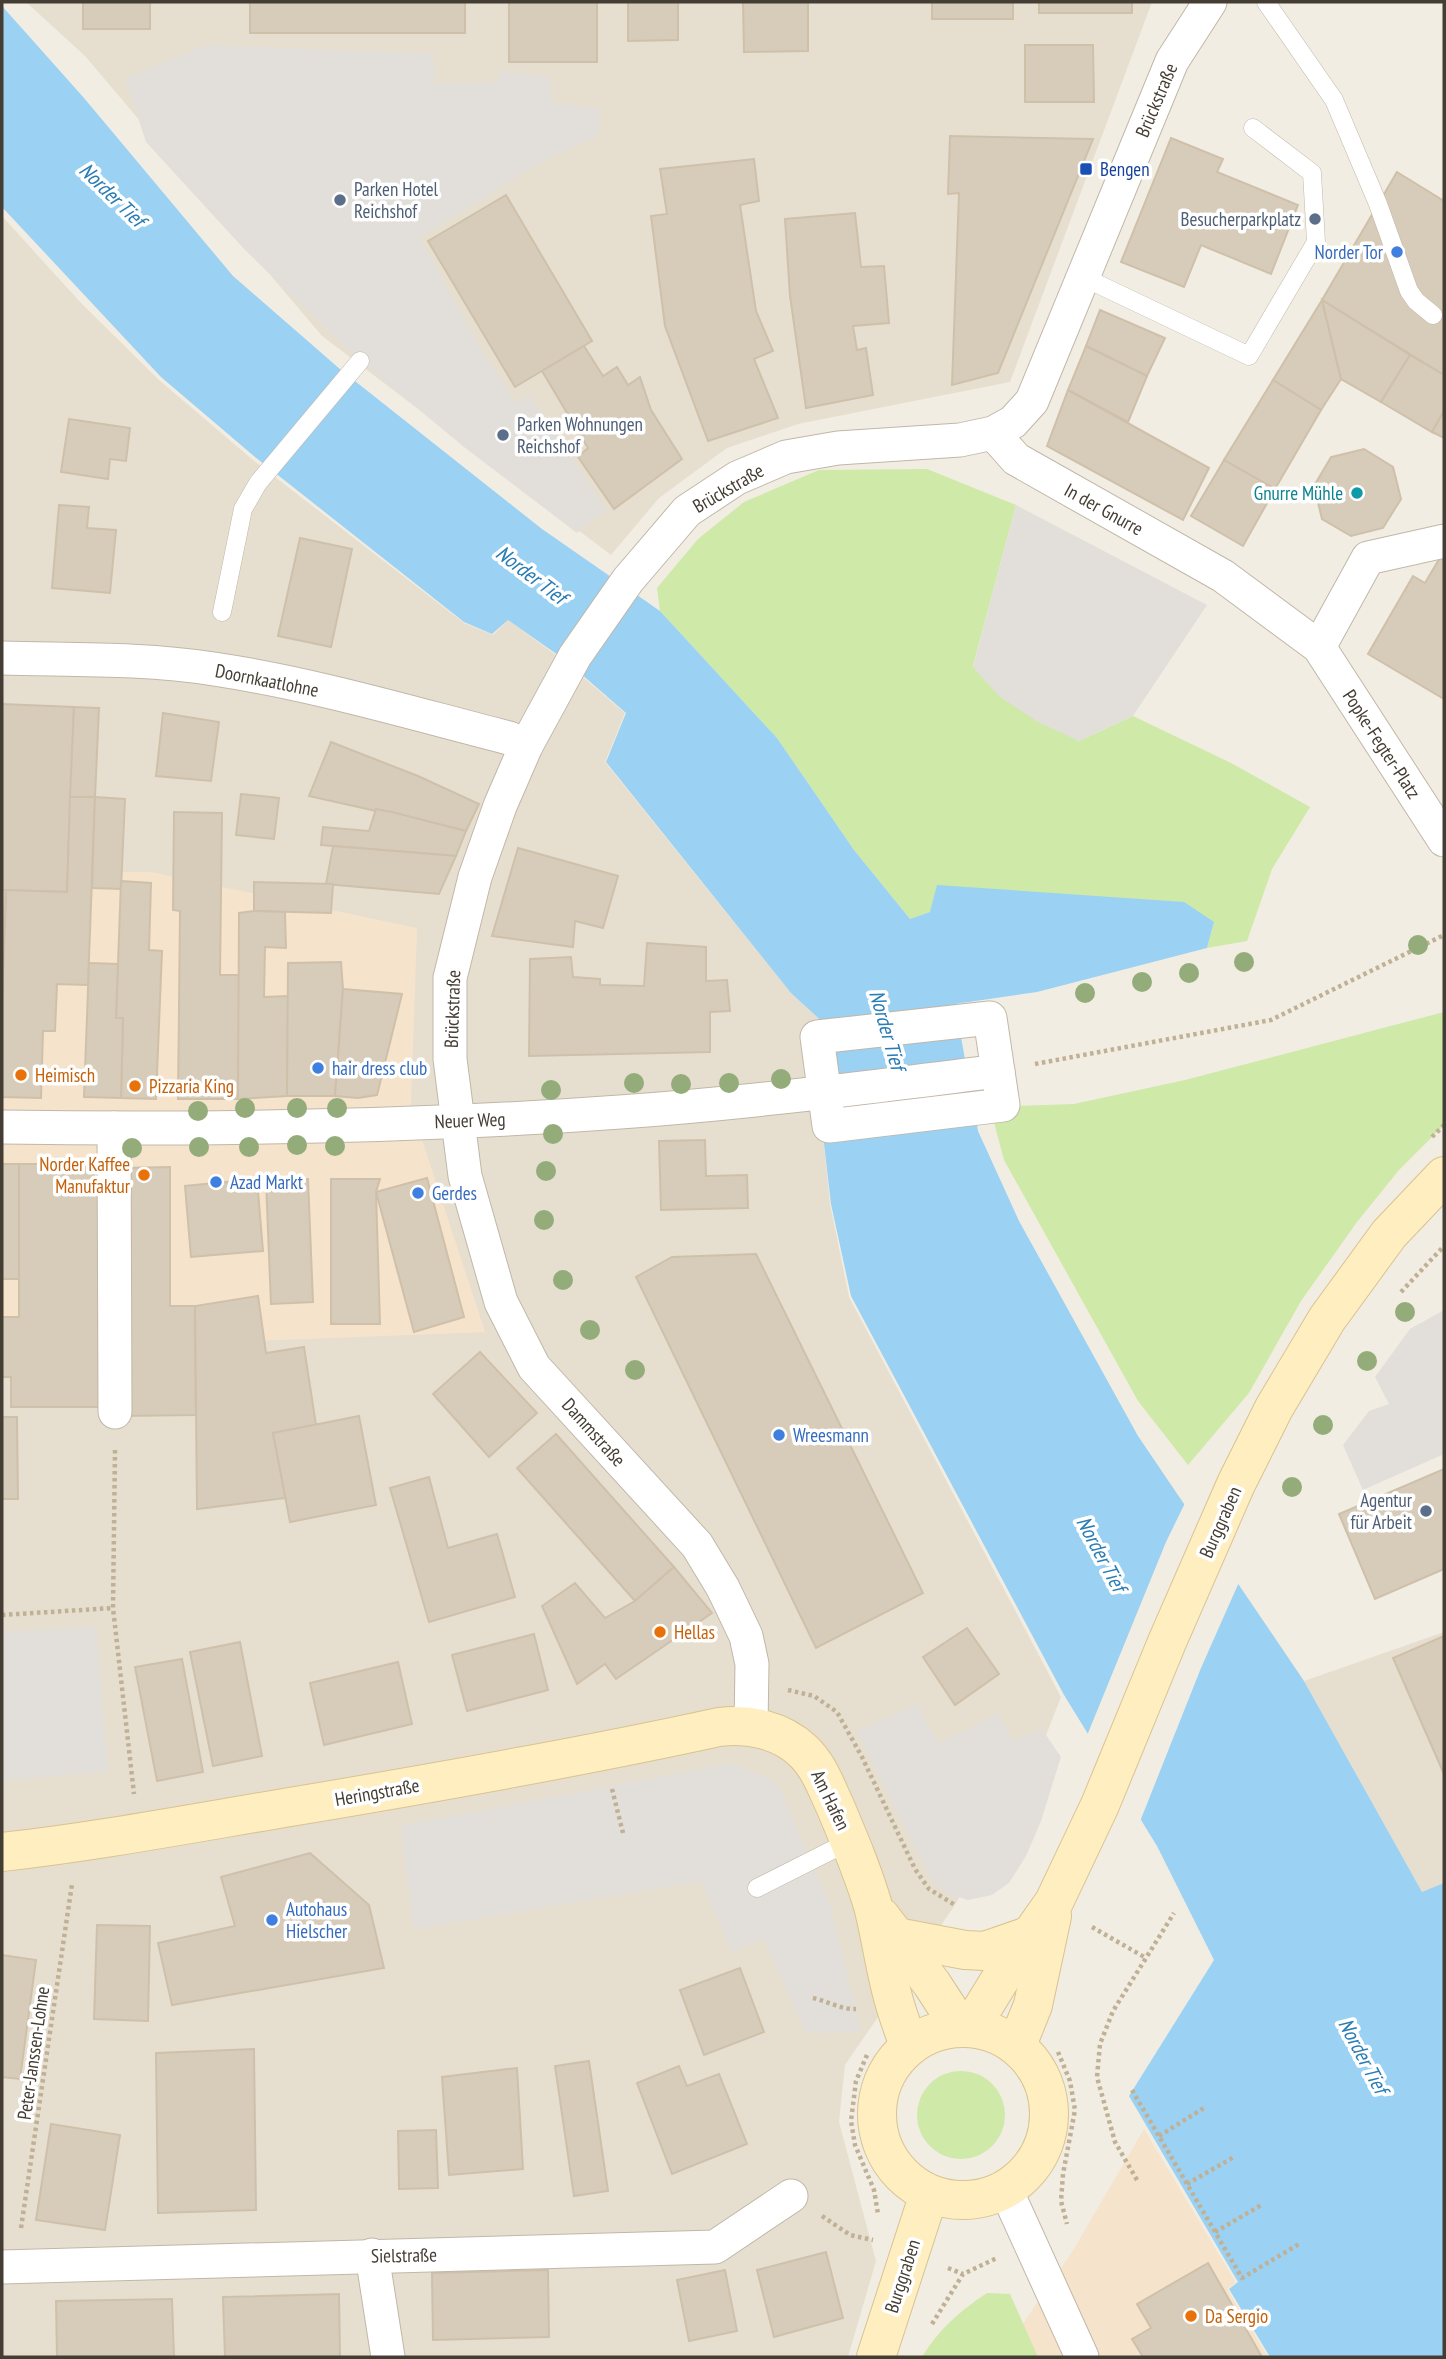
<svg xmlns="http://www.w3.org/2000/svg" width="1446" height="2359" font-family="'PT Sans Narrow',sans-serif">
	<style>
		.residential { fill: #e6dfd0 }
		.commercial { fill: #f6e3cb }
		.green { fill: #cee9a8 }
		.parking { fill: #e2dfdb }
		.water { fill: #9bd1f3 }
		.pier { fill: #f2ede2 }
		.building { fill: #d7cbba; stroke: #cfc0aa; stroke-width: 2 }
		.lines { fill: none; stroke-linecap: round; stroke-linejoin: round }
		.lane-casing { stroke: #c1b7a8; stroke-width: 19 }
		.street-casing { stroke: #c1b7a8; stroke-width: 35 }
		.secondary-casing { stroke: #d8c392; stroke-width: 40 }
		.path { stroke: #c0b095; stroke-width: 4.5; stroke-dasharray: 3.5 3.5; stroke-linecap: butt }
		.lane { stroke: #fff; stroke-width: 18 }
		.street { stroke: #fff; stroke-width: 33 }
		.secondary { stroke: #ffeebf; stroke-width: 38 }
		.tree { fill: #93ac7a }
		.transit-dot { fill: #1a4fb4; stroke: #fff; stroke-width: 2.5 }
		.service-dot { fill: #5c6f8a; stroke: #fff; stroke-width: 2.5 }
		.shop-dot { fill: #3f7fe0; stroke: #fff; stroke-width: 2.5 }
		.culture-dot { fill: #0f9aa8; stroke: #fff; stroke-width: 2.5 }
		.food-dot { fill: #e8710a; stroke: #fff; stroke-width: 2.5 }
		.labels { text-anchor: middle; stroke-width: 7; stroke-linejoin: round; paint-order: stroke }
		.street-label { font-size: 19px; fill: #443d33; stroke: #fff }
		.transit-label { font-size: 19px; fill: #164399; stroke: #fff; text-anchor: start }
		.service-label { font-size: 19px; fill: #4e5e75; stroke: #fff; text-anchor: start }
		.shop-label { font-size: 19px; fill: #366cbe; stroke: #fff; text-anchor: start }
		.culture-label { font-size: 19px; fill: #0d838f; stroke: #fff; text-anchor: end }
		.food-label { font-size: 19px; fill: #c56008; stroke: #fff; text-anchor: start }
		.water-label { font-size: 21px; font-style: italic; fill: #287cb3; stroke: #fff }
	</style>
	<rect width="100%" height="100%" fill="#f2ede2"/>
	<g class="residential">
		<path d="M26 2H1152L1010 382 798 424 727 448 659 498 611 555 322 336 85 56Z"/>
		<path d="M2 216 81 303 159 380 253 460 464 623 493 635 508 620 564 661 625 713 605 762 791 993 827 1026 823 1135 830 1204 849 1297 1061 1697 1041 1748 955 1905 845 2065 839 2122 876 2261 848 2357H2Z"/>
		<path d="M1444 1632V1883L1422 1893 1304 1681Z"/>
	</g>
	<g class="commercial">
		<path d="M151 872 417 928 411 1106 485 1332 2 1351V873Z"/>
		<path d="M1144 2129 1236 2283 1227 2289 1268 2357H1000L1072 2252Z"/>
	</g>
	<g class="green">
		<path d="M927 469 1016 505 973 666 1079 741 1133 716 1231 763 1310 807 1272 869 1247 941 1207 948 1214 922 930 912 910 919 854 850 777 738 660 611 657 588 698 539 744 502 819 470Z"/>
		<path d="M1444 1012V1125L1399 1170 1357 1222 1301 1301 1249 1393 1188 1465 1138 1401 1004 1160 990 1107 1074 1104 1185 1080Z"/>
		<circle cx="961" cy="2115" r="44"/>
		<path d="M987 2293 1010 2294 1038 2357H922C938 2330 961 2310 987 2293Z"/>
	</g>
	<g class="parking">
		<path d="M207 45 433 54 435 84 499 82V71L550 77 551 102 601 110 598 136 543 161 419 238 484 355 516 404 529 394 606 509 577 533 464 447 360 361 245 250 146 142 125 78Z"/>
		<path d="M1016 505 1207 605 1133 716 1079 741 1038 722 1000 697 973 667Z"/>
		<path d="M1444 1310V1454L1363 1490 1343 1445 1369 1411 1389 1404 1375 1377 1410 1329Z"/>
		<path d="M96 1627 108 1772 2 1780V1632Z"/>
		<path d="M917 1704 939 1744 998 1713 1012 1741 1042 1729 1061 1757 1041 1821 1026 1856 1009 1883 992 1895 968 1900 949 1894 933 1882 857 1731Z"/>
		<path d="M733 1763 777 1783 831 1908 861 2032 806 2033 763 1938 733 1952 700 1881 414 1929 401 1826Z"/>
	</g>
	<path class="water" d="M2 6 84 98 233 276 341 370 542 529 660 611 777 738 854 850 910 919 930 912 937 885 1184 902 1214 922 1207 948 1037 992 955 1004 978 1131 1019 1221 1138 1436 1304 1681 1422 1892 1444 1883V2357H1270L1229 2289 1238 2282 1129 2096 1214 1960 1157 1846 1064 1695 851 1296 831 1204 823 1135 827 1026 791 993 606 762 626 713 565 660 508 620 492 634 464 622 255 457 161 377 2 207Z"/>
	<path class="pier" d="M1186 1501 1240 1580 1201 1668 1139 1824 1086 1738 1166 1542Z"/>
	<g class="building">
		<rect x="83" y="2" width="67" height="27"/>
		<rect x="250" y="2" width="215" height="31"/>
		<rect x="509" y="2" width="88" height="60"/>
		<path d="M628 2H678V40L628 41Z"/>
		<path d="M743 2H808V51L744 52Z"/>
		<rect x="932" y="2" width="81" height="17"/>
		<rect x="1039" y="2" width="93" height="11"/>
		<path d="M1025 45H1093L1094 102H1025Z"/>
		<path d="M950 136 1093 139 998 373 952 385 959 193 948 194Z"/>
		<path d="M1171 138 1223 159 1217 172 1298 205 1271 274 1201 245 1184 287 1121 262Z"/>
		<path d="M754 159 759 201 740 205 756 311 773 351 754 359 778 418 708 441 665 326 651 216 667 214 660 169Z"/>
		<path d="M1397 172 1444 201V375L1322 300Z"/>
		<path d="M506 195 592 341 515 387 428 241Z"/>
		<path d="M855 213 861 267 884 266 889 323 853 326 857 350 866 348 873 395 806 408 790 296 785 219Z"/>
		<path d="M1322 300 1341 379 1321 410 1273 380Z"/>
		<path d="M1322 300 1410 355 1381 402 1341 379Z"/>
		<path d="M1100 310 1165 338 1147 376 1086 346Z"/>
		<path d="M584 346 603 376 617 367 628 385 640 377 651 410 682 459 614 509 578 457 588 448 542 371Z"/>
		<path d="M1086 346 1147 376 1128 422 1068 390Z"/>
		<path d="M1410 355 1444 375V411L1432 432 1381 402Z"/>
		<path d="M1273 380 1321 410 1275 489 1224 460Z"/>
		<path d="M1068 390 1209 468 1183 520 1047 446Z"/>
		<path d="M1444 411V438L1432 432Z"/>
		<path d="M69 419 130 428 126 461 110 459 108 479 61 472Z"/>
		<path d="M1364 449 1393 467 1401 499 1383 528 1351 536 1322 519 1314 486 1331 457Z"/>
		<path d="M1224 460 1275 489 1243 546 1191 516Z"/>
		<path d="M59 505 89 507 87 528 116 530 110 593 52 588Z"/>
		<path d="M300 538 352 549 331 647 278 636Z"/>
		<path d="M1444 551V699L1368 654 1413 576 1425 583Z"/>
		<path d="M2 704 74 707 67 892 2 890Z"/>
		<path d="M74 707 99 708 95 797H70Z"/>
		<path d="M163 713 219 722 211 781 156 776Z"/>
		<path d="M331 742 418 776 479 804 466 831 309 796Z"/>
		<path d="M241 794 279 798 274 839 236 835Z"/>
		<path d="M70 797H95L88 985 57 984 55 1031H43L41 1098 2 1097V999L6 890 67 892Z"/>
		<path d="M95 797 125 799 121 889 92 888Z"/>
		<path d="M376 809 392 812 466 831 456 856 321 845 323 827 369 831Z"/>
		<path d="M174 812 222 813 220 975H240L238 1099H178L180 911 173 910Z"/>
		<path d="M333 846 456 856 439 894 326 884Z"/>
		<path d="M518 848 618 876 603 928 575 921 573 947 492 936Z"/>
		<path d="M121 881 151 883 149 950 162 951 156 1099 121 1098 123 1018H116Z"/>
		<path d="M254 882 333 884 331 913 254 911Z"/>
		<path d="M2 890H6L2 999Z"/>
		<path d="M254 911 285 912 286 948 265 947 264 997 288 996 287 1096 238 1099 239 913Z"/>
		<path d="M647 943 706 947V981L727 980 730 1011 710 1012V1052L529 1056 530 959 571 957 573 977 600 979V985L644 986Z"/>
		<path d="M341 962 343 989 335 1096H287L288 963Z"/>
		<path d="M89 963 118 964 116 1018H123L121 1098 84 1097Z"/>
		<path d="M343 989 402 994 377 1095 358 1098 335 1096Z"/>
		<path d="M705 1140 706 1176 747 1175 748 1208 661 1210 659 1141Z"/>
		<rect x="2" y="1164" width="17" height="115"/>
		<path d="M19 1164H107V1407H11V1377H2V1317H19Z"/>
		<path d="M170 1167V1306H195L196 1415 121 1416 120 1168Z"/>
		<path d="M427 1178 464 1317 414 1332 376 1192Z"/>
		<path d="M257 1179 263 1251 191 1257 185 1186Z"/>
		<path d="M308 1179 313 1302 271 1304 266 1181Z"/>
		<path d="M331 1179H380L376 1192 380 1324H331Z"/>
		<path d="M756 1254 923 1593 816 1648 636 1277 672 1257Z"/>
		<path d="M258 1296 266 1353 304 1347 316 1425 273 1433 286 1498 197 1509 195 1306Z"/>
		<path d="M480 1352 537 1413 489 1457 433 1394Z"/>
		<path d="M359 1416 376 1505 290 1522 273 1433Z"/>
		<path d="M2 1417H17L18 1499H2Z"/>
		<path d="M556 1434 674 1567 635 1601 517 1468Z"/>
		<path d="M1444 1469V1569L1375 1599 1339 1514Z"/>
		<path d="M429 1477 448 1548 497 1534 515 1597 429 1622 390 1488Z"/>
		<path d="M674 1567 712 1613 616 1679 605 1664 577 1684 542 1606 575 1583 605 1618 635 1601Z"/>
		<path d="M967 1628 999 1674 955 1705 923 1657Z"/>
		<path d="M534 1634 548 1690 467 1711 452 1655Z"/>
		<path d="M1444 1636V1774L1393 1658Z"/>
		<path d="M240 1642 262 1756 213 1766 190 1652Z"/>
		<path d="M182 1659 203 1772 157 1781 135 1667Z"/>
		<path d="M398 1662 412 1724 324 1745 310 1683Z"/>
		<path d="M310 1853 369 1905 384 1968 172 2005 158 1943 235 1926 221 1877Z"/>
		<path d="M97 1925 150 1926 148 2021 94 2019Z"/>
		<path d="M2 1955 36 1960 20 2079 2 2077Z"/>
		<path d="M740 1968 764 2032 704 2055 680 1990Z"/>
		<path d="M254 2049 256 2210 158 2213 156 2053Z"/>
		<path d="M589 2061 608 2191 574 2196 555 2066Z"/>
		<path d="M679 2066 687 2086 719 2074 747 2144 672 2174 637 2083Z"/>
		<path d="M517 2068 523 2169 449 2175 442 2077Z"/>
		<path d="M51 2124 120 2135 105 2230 36 2220Z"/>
		<path d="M436 2130 438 2188 399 2189 398 2131Z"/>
		<path d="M826 2252 843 2318 774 2337 757 2270Z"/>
		<path d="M1208 2263 1262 2357H1143L1132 2339 1151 2328 1137 2304Z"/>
		<path d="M548 2270 549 2337 433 2340 432 2273Z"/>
		<path d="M725 2270 737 2331 689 2341 677 2280Z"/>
		<path d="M339 2294 340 2357H225L223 2297Z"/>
		<path d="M172 2299 174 2357H57L56 2301Z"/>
	</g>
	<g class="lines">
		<g class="lane-casing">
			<g id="lane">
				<path d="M1266 2 1334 100 1378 204 1409 291 1416 301 1433 315"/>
				<path d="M1083 277 1249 356 1316 242 1312 173 1253 128"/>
				<path d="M222 612 243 509 258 483 360 361"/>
				<path d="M757 1888 850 1841"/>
			</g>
		</g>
		<g class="street-casing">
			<g id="street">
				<path d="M993 433 1016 459 1223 576 1319 647 1444 840"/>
				<path d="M1319 647 1368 558 1444 541"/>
				<path d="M2 658C72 660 144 658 214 669 314 684 411 713 509 738L526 746"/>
				<path d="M990 1018 1003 1105 829 1126 817 1037Z"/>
				<path d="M2 1127C207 1130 415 1127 620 1112 746 1103 872 1087 998 1071"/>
				<path d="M114 1128 115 1412"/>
				<path d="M751 1726 752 1664 746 1636 723 1588 697 1545 534 1367 501 1302 465 1176 450 1059V978L475 877 500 806 526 746 575 656 628 580 687 511 737 478 786 457 838 448 960 440 993 433 1013 422 1032 401 1172 61 1210 2"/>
				<path d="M1006 2190 1082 2357"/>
				<path d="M372 2255 388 2357"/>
				<path d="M2 2267 715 2247 791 2196"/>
			</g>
		</g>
		<g class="secondary-casing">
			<g id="secondary">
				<path d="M2 1852C99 1841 194 1823 290 1807 434 1783 577 1758 719 1727 748 1723 781 1730 803 1751 819 1766 826 1787 835 1806 849 1839 863 1872 873 1906 881 1937 885 1970 894 2001 898 2016 904 2031 909 2046"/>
				<path d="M881 1917 932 1984 960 2027"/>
				<path d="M896 1937 965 1950 985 1951 1031 1935"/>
				<path d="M971 2027 1006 1970 1054 1902 1100 1805 1167 1642 1236 1484 1274 1408 1327 1319 1389 1234 1444 1176"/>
				<circle cx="963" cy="2114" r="86"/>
				<path d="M1017 2045 1033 2005 1052 1916"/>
				<path d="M876 2357 929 2194"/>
			</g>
		</g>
		<g class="path">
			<path d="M1035 1064 1271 1020 1444 935"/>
			<path d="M1432 1137 1444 1125"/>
			<path d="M1401 1292 1444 1246"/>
			<path d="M115 1450 113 1608 134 1794"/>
			<path d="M2 1615 113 1608"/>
			<path d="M788 1690 814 1696 837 1712 862 1757 915 1869 929 1889 955 1905"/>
			<path d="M612 1789 623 1833"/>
			<path d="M1092 1927 1146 1958"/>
			<path d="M813 1998C827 2001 842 2010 856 2009"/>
			<path d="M1058 2052 1070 2081 1075 2110 1063 2174 1061 2201 1067 2224"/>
			<path d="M867 2055 856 2081 851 2121 855 2145 874 2190 878 2214"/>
			<path d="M1132 2090 1242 2278 1299 2244"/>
			<path d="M1159 2136 1204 2108"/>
			<path d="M1137 2180 1115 2142 1097 2077 1100 2044 1113 2011 1174 1913"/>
			<path d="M1187 2184 1234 2157"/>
			<path d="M822 2216 850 2235 873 2240"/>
			<path d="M21 2228 72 1884"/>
			<path d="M1215 2232 1263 2204"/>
			<path d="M948 2268 963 2274"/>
			<path d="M932 2324 963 2274 997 2258"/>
		</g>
		<use href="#lane" class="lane"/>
		<use href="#street" class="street"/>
		<use href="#secondary" class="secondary"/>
	</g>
	<g class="tree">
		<circle cx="1418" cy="945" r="10"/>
		<circle cx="1244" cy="962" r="10"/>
		<circle cx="1189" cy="973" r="10"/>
		<circle cx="1142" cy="982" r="10"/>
		<circle cx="1085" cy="993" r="10"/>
		<circle cx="781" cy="1079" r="10"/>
		<circle cx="634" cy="1083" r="10"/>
		<circle cx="729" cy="1083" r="10"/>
		<circle cx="681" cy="1084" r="10"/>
		<circle cx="551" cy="1090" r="10"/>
		<circle cx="245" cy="1108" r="10"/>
		<circle cx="297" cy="1108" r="10"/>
		<circle cx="337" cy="1108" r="10"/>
		<circle cx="198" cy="1111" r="10"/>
		<circle cx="553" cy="1134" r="10"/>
		<circle cx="297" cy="1145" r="10"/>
		<circle cx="335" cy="1146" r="10"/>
		<circle cx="199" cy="1147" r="10"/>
		<circle cx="249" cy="1147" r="10"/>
		<circle cx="132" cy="1148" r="10"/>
		<circle cx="546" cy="1171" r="10"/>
		<circle cx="544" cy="1220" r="10"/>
		<circle cx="563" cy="1280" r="10"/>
		<circle cx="1405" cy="1312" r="10"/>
		<circle cx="590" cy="1330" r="10"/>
		<circle cx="1367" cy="1361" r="10"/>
		<circle cx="635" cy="1370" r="10"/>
		<circle cx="1323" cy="1425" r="10"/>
		<circle cx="1292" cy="1487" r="10"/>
	</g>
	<rect class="transit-dot" x="1079" y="162" width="14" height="14" rx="3.5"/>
	<g class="service-dot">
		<circle cx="340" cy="200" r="7"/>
		<circle cx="1315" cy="219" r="7"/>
		<circle cx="503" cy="435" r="7"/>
		<circle cx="1426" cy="1511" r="7"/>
	</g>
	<g class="shop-dot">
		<circle cx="1397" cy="252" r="7"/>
		<circle cx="318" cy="1068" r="7"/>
		<circle cx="216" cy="1182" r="7"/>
		<circle cx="418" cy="1193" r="7"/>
		<circle cx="779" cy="1435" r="7"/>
		<circle cx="272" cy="1920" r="7"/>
	</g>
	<circle class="culture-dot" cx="1357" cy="493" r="7"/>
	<g class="food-dot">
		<circle cx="21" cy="1075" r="7"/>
		<circle cx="135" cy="1086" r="7"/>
		<circle cx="144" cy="1175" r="7"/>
		<circle cx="660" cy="1632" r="7"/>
		<circle cx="1191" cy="2316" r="7"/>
	</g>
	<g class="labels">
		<g class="street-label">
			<text transform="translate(1156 100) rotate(-67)" y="7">Brückstraße</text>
			<text transform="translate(728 488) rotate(-30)" y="7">Brückstraße</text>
			<text transform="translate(1104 509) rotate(29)" y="7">In der Gnurre</text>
			<text transform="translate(267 680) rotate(11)" y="7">Doornkaatlohne</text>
			<text transform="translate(1382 744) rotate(57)" y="7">Popke-Fegter-Platz</text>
			<text transform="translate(452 1009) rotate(-88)" y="7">Brückstraße</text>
			<text transform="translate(470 1120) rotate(-2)" y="7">Neuer Weg</text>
			<text transform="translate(594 1432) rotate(48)" y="7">Dammstraße</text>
			<text transform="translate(1220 1522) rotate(-66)" y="7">Burggraben</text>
			<text transform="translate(377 1792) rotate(-10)" y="7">Heringstraße</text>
			<text transform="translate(831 1800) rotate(64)" y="7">Am Hafen</text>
			<text transform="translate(33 2053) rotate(-82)" y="7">Peter-Janssen-Lohne</text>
			<text transform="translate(404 2255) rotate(-1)" y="7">Sielstraße</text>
			<text transform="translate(902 2276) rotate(-72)" y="7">Burggraben</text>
		</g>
		<g class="transit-label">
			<text x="1100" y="176">Bengen</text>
		</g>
		<g class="service-label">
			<text x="354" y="196">Parken Hotel<tspan x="354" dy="22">Reichshof</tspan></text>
			<text x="1301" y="226" text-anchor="end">Besucherparkplatz</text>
			<text x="517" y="431">Parken Wohnungen<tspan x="517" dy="22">Reichshof</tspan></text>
			<text x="1412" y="1507" text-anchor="end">Agentur<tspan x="1412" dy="22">für Arbeit</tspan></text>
		</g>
		<g class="shop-label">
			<text x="1383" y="259" text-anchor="end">Norder Tor</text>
			<text x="332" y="1075">hair dress club</text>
			<text x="230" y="1189">Azad Markt</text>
			<text x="432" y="1200">Gerdes</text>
			<text x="793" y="1442">Wreesmann</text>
			<text x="286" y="1916">Autohaus<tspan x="286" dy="22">Hielscher</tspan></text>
		</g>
		<g class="culture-label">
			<text x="1343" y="500">Gnurre Mühle</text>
		</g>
		<g class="food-label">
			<text x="35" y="1082">Heimisch</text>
			<text x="149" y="1093">Pizzaria King</text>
			<text x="130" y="1171" text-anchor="end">Norder Kaffee<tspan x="130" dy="22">Manufaktur</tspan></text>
			<text x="674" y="1639">Hellas</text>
			<text x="1205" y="2323">Da Sergio</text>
		</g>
		<g class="water-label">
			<text transform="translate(112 195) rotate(44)" y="7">Norder Tief</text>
			<text transform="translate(531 575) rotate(37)" y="7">Norder Tief</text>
			<text transform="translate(887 1030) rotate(74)" y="7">Norder Tief</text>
			<text transform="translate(1101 1554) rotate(62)" y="7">Norder Tief</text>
			<text transform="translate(1363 2056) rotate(62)" y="7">Norder Tief</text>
		</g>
	</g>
	<rect width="1446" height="2359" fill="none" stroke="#443d33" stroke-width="7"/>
</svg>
